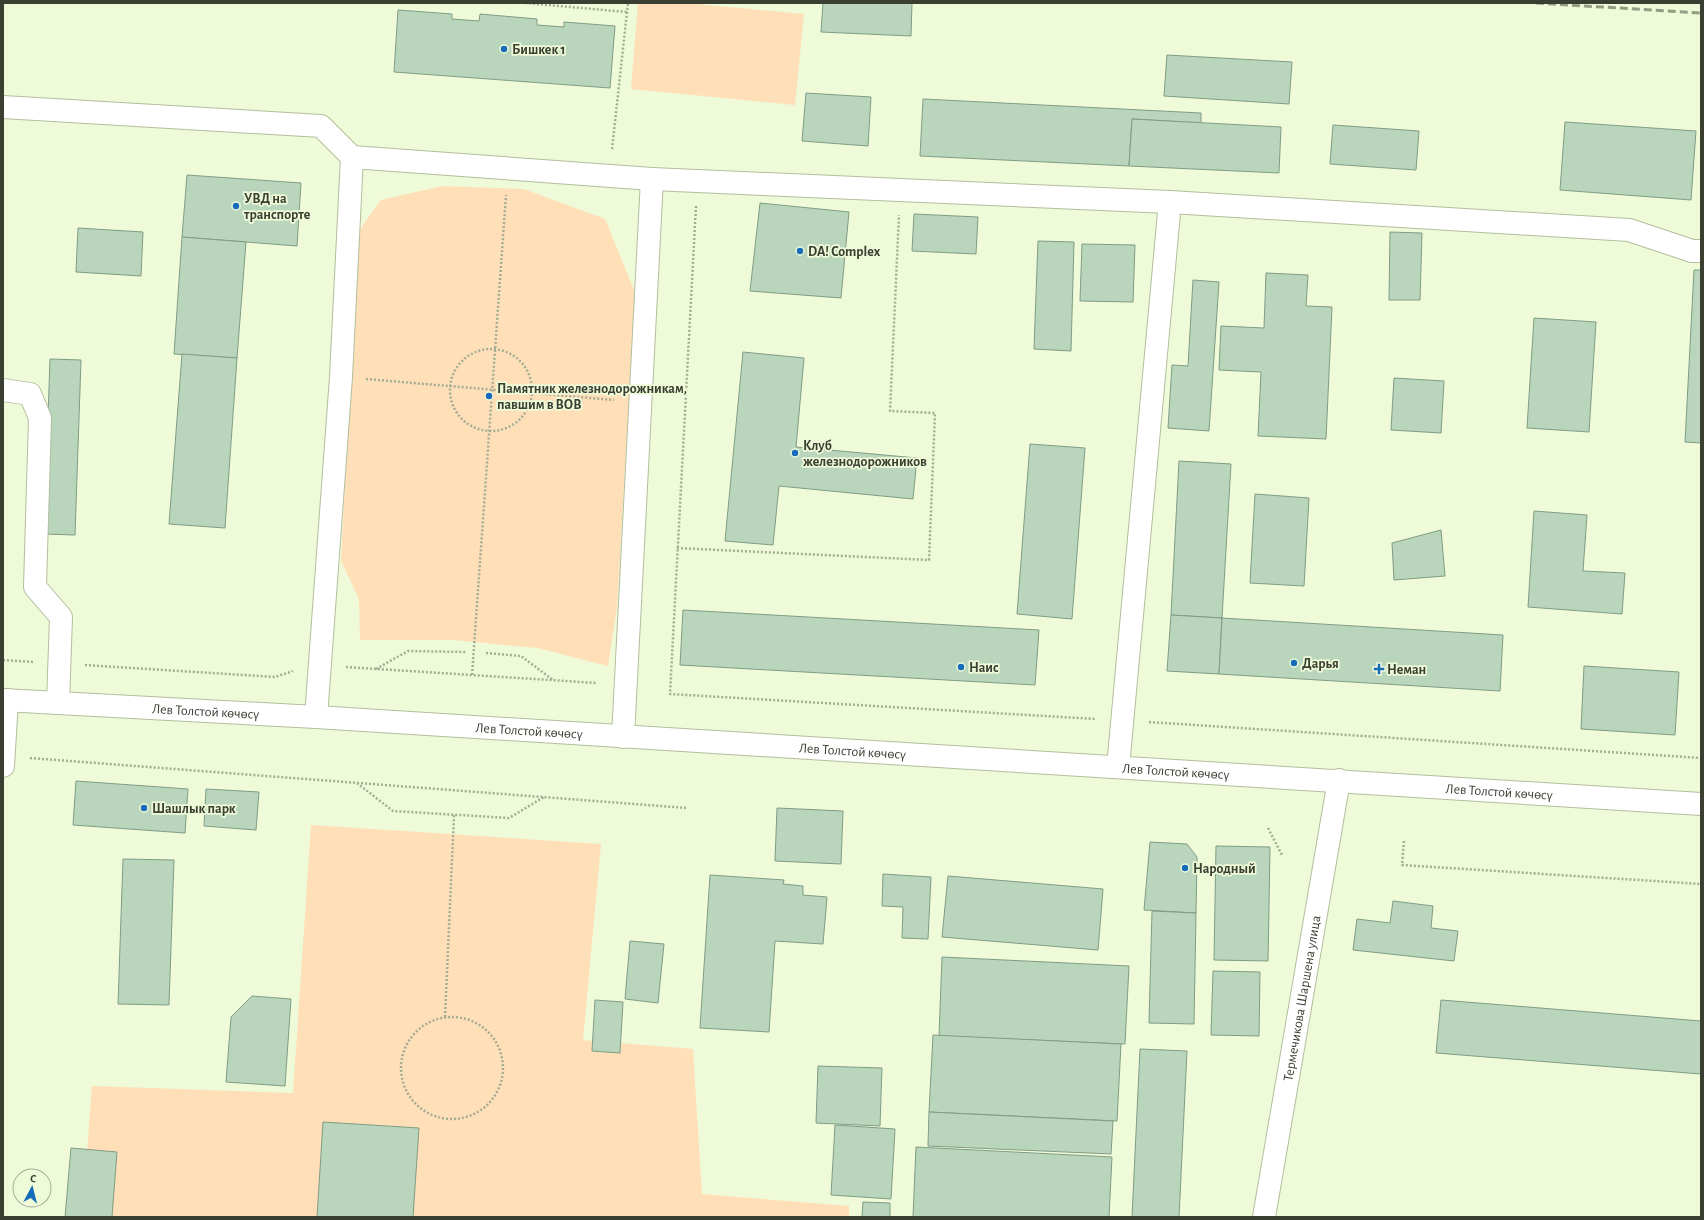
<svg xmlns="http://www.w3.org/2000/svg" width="1704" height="1220" font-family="'Alegreya Sans',sans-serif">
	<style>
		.green { fill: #ffdfb8 }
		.building { fill: #b9d6bd; stroke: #809c84 }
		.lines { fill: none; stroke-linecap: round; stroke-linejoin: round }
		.street-casing { stroke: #b2be9d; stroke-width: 24 }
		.secondary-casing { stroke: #b2be9d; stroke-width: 24 }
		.primary-casing { stroke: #b2be9d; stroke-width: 24 }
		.path { stroke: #a4ad94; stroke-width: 2.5; stroke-dasharray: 2 2; stroke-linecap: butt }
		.street { stroke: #fff; stroke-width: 22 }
		.secondary { stroke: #fff; stroke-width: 22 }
		.primary { stroke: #fff; stroke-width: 22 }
		.rail { stroke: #939c84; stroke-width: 3; stroke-dasharray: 8 4; stroke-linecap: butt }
		.poi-dot { fill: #176cba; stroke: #eefad8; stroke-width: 1.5 }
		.labels { text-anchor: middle; stroke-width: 3.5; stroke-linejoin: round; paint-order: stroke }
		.poi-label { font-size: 14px; font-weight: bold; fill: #3a3f32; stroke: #eefad8; text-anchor: start }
		.street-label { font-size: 14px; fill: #3a3f32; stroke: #eefad8 }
	</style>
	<rect width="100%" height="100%" fill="#eefad8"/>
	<g class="green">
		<path d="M638 3H686L804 14 795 105 631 89Z"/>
		<path d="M442 186 524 189 605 219 635 292 617 608 608 666 537 648 454 640H360L359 599 341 561 358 232 381 200Z"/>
		<path d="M311 825 601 844 583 1040 693 1049 702 1194 849 1206V1217H82L92 1086 293 1093Z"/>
	</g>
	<g class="building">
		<path d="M823 3H912L911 36 821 32Z"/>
		<path d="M398 10 452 14V19L479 21 480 14 537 19V25L564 27V22L615 26 610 88 394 72Z"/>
		<path d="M1167 55 1292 62 1289 104 1164 96Z"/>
		<path d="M806 93 871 97 868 146 802 141Z"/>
		<path d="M923 99 1201 113V123L1132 119 1129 166 920 156Z"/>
		<path d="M1132 119 1281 127 1279 173 1129 166Z"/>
		<path d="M1565 122 1696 131 1691 200 1560 190Z"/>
		<path d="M1333 125 1419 131 1416 170 1330 164Z"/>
		<path d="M187 175 301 183 297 246 182 237Z"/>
		<path d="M760 203 849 212 841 298 750 291Z"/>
		<path d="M914 214 978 217 976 254 912 251Z"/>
		<path d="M78 228 143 232 141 276 76 272Z"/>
		<path d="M1390 232 1422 233 1420 300H1389Z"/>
		<path d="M182 237 246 242 237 358 174 354Z"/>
		<path d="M1038 241 1074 242 1071 351 1034 349Z"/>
		<path d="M1082 244 1135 245 1133 302 1080 301Z"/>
		<path d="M1694 270H1701V443L1685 442Z"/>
		<path d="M1266 273 1308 275 1306 306 1332 307 1326 439 1258 436 1261 372 1219 370 1221 326 1264 328Z"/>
		<path d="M1193 280 1219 282 1209 431 1168 428 1172 365 1188 366Z"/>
		<path d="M1534 318 1596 322 1589 432 1527 428Z"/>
		<path d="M743 352 804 358 796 447 917 458 913 499 779 486 773 545 725 541Z"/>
		<path d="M182 354 237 358 225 528 169 524Z"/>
		<path d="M50 359 81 360 75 535 44 534Z"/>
		<path d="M1394 378 1444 381 1441 433 1391 430Z"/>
		<path d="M1030 444 1085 448 1072 619 1017 614Z"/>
		<path d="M1179 461 1231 464 1222 618 1171 615Z"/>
		<path d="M1255 494 1309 498 1304 586 1250 583Z"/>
		<path d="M1534 511 1587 515 1583 571 1625 573 1622 614 1528 607Z"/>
		<path d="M1441 530 1445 576 1394 580 1392 543Z"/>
		<path d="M683 610 1039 630 1035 685 680 665Z"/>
		<path d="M1171 615 1222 618 1219 674 1167 671Z"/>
		<path d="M1222 618 1503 635 1500 691 1219 674Z"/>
		<path d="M1584 666 1679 672 1675 735 1581 729Z"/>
		<path d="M76 781 188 789 185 833 73 825Z"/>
		<path d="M206 789 259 792 256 830 204 826Z"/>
		<path d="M777 808 843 811 841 864 775 861Z"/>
		<path d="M1150 842 1187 844 1197 857 1196 913 1144 910Z"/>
		<path d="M1216 846 1270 847 1268 961 1214 960Z"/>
		<path d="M123 859 174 860 169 1005 118 1004Z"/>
		<path d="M883 874 931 877 928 939 902 938 903 907 882 906Z"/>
		<path d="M710 875 784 880 783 884 803 886V895L827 897 823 944 775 941 769 1032 700 1028Z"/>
		<path d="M948 876 1103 889 1098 950 942 937Z"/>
		<path d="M1393 901 1433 906 1431 928 1458 931 1454 961 1353 950 1357 919 1390 923Z"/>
		<path d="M1152 911 1196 913 1194 1024 1149 1023Z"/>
		<path d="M630 941 664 944 658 1003 625 999Z"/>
		<path d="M942 957 1129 966 1125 1044 939 1036Z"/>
		<path d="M1213 971 1260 972 1259 1036 1211 1035Z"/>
		<path d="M252 996 291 999 285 1086 226 1082 231 1017Z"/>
		<path d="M595 1000 623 1002 620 1053 592 1051Z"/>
		<path d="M1441 1000 1701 1021V1074L1436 1053Z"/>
		<path d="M933 1035 1121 1044 1117 1121 929 1112Z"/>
		<path d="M1140 1049 1187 1051 1179 1217H1132Z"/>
		<path d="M818 1066 882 1068 880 1126 816 1123Z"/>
		<path d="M929 1112 1113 1121 1111 1154 928 1146Z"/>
		<path d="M323 1122 419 1128 413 1217H317Z"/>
		<path d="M835 1125 895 1129 891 1199 831 1195Z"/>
		<path d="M916 1147 1112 1157 1109 1217H913Z"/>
		<path d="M71 1148 117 1152 112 1217H65Z"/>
		<path d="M863 1202 890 1203V1217H862Z"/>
	</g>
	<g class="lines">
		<g class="street-casing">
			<g id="street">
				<path d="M3 107 321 126 352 157"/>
				<path d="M652 179 1170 202 1118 767"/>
				<path d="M1170 202 1629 230 1692 251H1701"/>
				<path d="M3 390 30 394 40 418 35 587 61 617 58 703"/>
				<path d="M316 717 341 377 352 157 652 179 623 737"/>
				<path d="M3 766 7 700"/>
			</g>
		</g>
		<g class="secondary-casing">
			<g id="secondary">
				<path id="s1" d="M1264 1217 1339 780"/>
			</g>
		</g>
		<g class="primary-casing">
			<g id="primary">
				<path id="s2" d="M3 700 316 717 1701 804"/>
			</g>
		</g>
		<g class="path">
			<path d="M525 3 627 12"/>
			<path d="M612 149 628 3"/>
			<path d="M696 206 670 694 1096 719"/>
			<circle cx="491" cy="390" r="41"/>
			<path d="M366 379 614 400"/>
			<path d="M677 548 929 560 935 413 890 411 899 215"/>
			<path d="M486 653 521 656 553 680"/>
			<path d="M3 660 34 662"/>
			<path d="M85 665 275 677 293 671"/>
			<path d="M346 667 597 683"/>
			<path d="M376 669 408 651 467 652"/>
			<path d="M472 675 506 195"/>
			<path d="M1149 722 1701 758"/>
			<path d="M30 758 687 808"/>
			<path d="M357 783 393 811 509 818 544 797"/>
			<path d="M1268 828 1282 855"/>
			<path d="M1404 841 1402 865 1701 884"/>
			<circle cx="452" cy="1068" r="51"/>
			<path d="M445 1017 454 815"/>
		</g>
		<use href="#street" class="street"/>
		<use href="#secondary" class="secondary"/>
		<use href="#primary" class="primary"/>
		<path class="rail" d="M1536 3 1701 13"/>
	</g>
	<g class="poi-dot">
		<circle cx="504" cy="49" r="4"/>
		<circle cx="236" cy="206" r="4"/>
		<circle cx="800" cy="251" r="4"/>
		<circle cx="489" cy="396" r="4"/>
		<circle cx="795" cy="453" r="4"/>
		<circle cx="1294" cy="663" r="4"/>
		<circle cx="961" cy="667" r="4"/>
		<path d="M1377 663h4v4h4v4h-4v4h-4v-4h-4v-4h4z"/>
		<circle cx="144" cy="808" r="4"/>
		<circle cx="1185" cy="868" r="4"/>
	</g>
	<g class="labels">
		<g class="poi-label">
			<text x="512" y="54">Бишкек 1</text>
			<text x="244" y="203">УВД на<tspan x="244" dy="16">транспорте</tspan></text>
			<text x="808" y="256">DA! Complex</text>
			<text x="497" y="393">Памятник железнодорожникам,<tspan x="497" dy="16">павшим в ВОВ</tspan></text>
			<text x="803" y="450">Клуб<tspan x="803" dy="16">железнодорожников</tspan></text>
			<text x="1302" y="668">Дарья</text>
			<text x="969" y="672">Наис</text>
			<text x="1387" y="674">Неман</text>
			<text x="152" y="813">Шашлык парк</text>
			<text x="1193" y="873">Народный</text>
		</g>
		<g class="street-label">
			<text dy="5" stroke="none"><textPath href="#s2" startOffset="203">Лев Толстой көчөсү</textPath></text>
			<text dy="5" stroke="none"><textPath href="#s2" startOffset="527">Лев Толстой көчөсү</textPath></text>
			<text dy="5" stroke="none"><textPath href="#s2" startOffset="851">Лев Толстой көчөсү</textPath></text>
			<text dy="5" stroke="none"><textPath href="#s2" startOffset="1175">Лев Толстой көчөсү</textPath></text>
			<text dy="5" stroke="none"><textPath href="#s2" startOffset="1499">Лев Толстой көчөсү</textPath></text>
			<text dy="5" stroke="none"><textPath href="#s1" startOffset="222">Термечикова Шаршена улица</textPath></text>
		</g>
	</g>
	<rect width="1704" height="1220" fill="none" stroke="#3a3f32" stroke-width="8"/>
	<g transform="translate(32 1188) rotate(7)"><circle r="19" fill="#eefad8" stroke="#a6af96"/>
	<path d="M0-3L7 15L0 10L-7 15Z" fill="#176cba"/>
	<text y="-6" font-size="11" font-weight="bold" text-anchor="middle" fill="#3a3f32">С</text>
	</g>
</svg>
